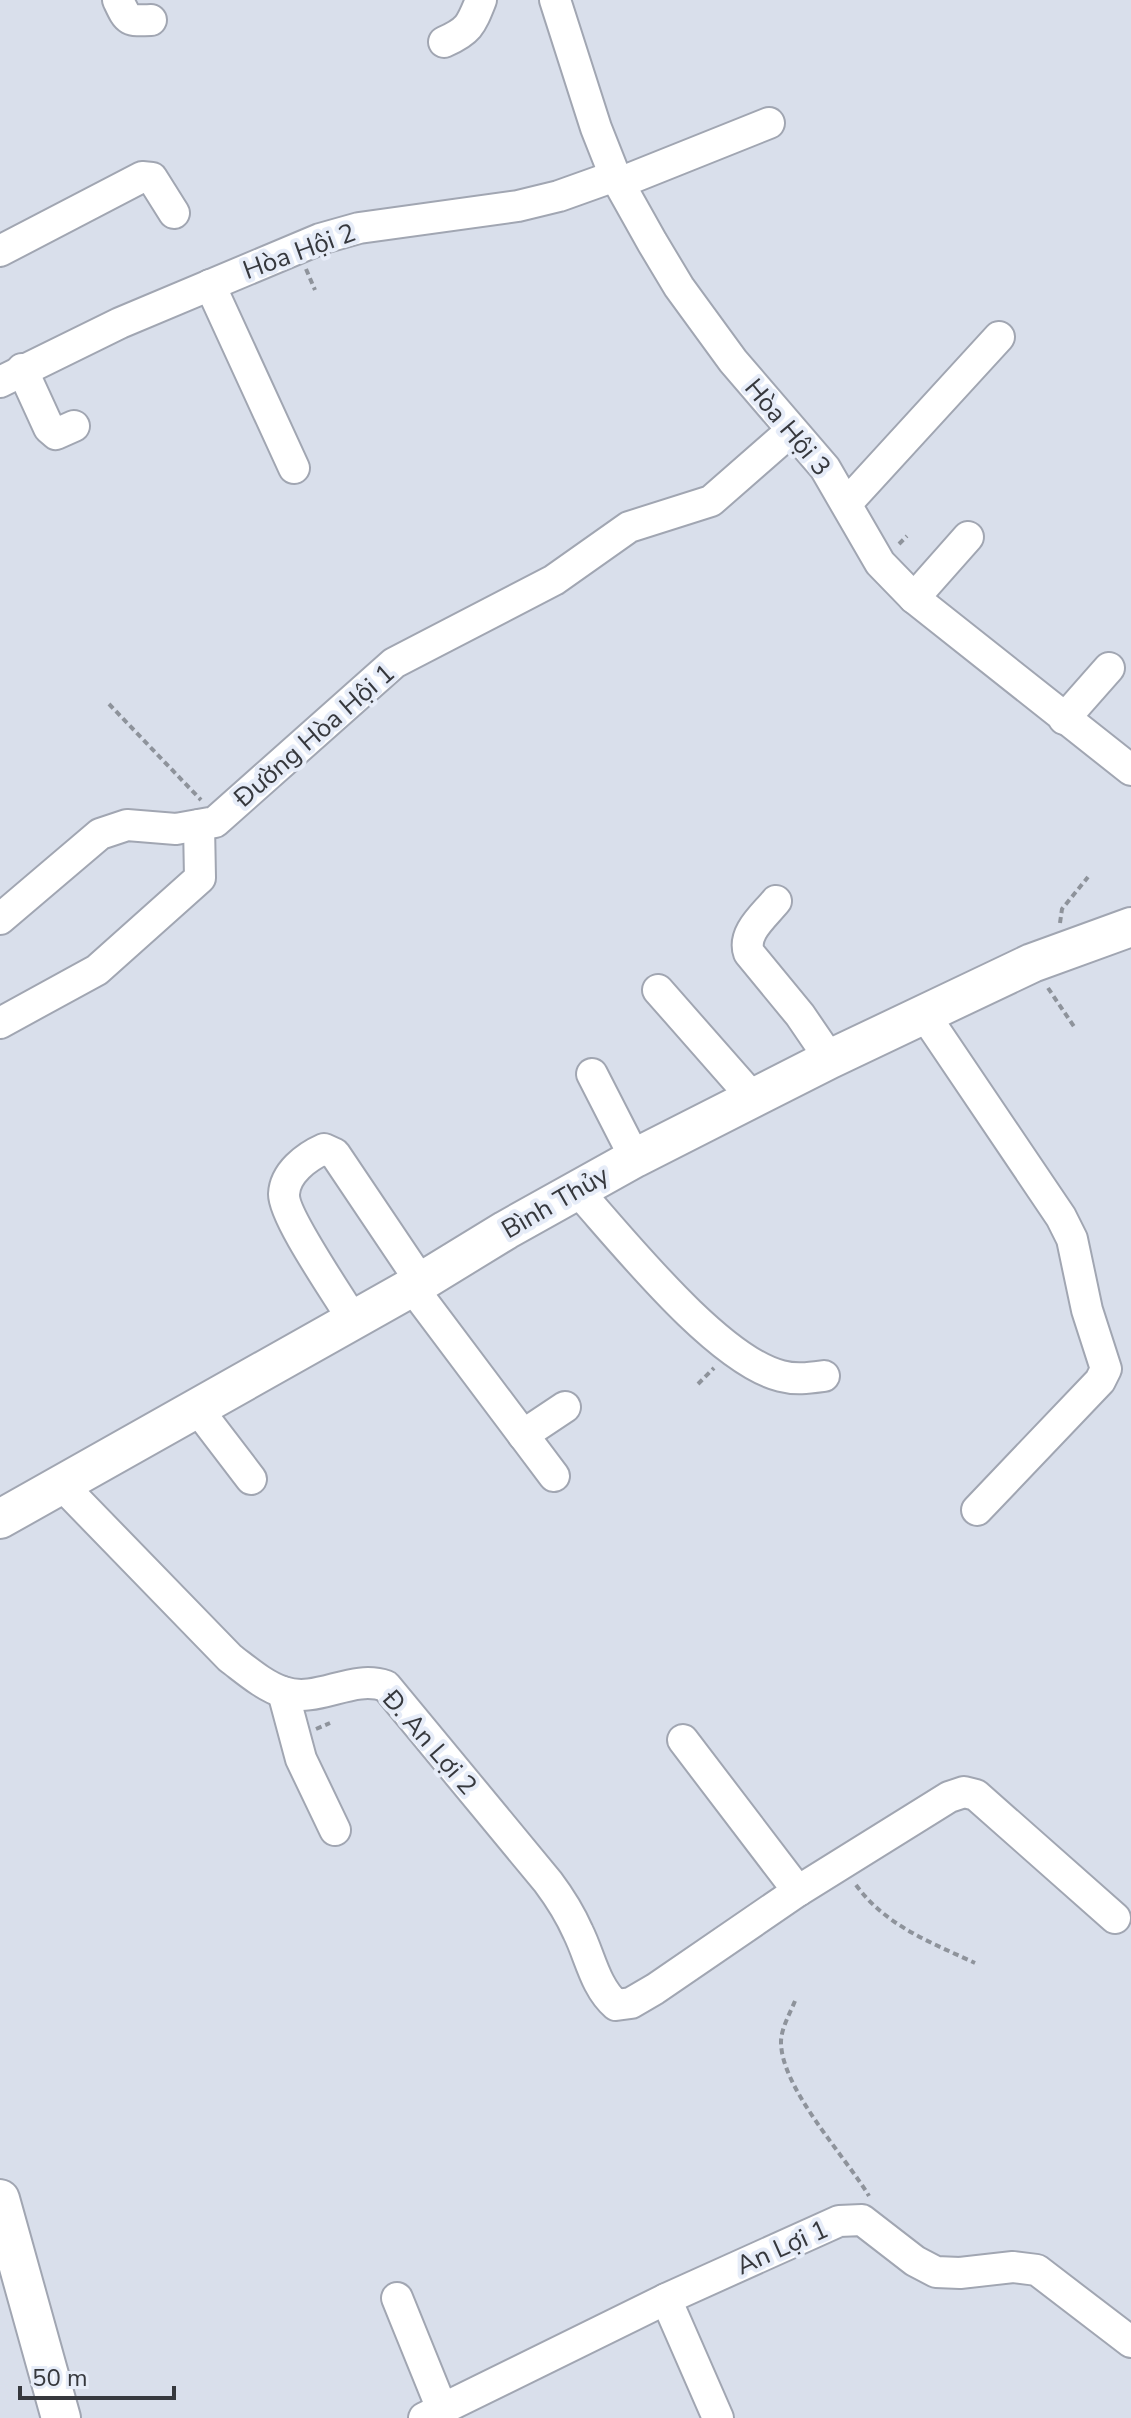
<svg xmlns="http://www.w3.org/2000/svg" width="1131" height="2418" font-family="'Nunito Sans',sans-serif">
	<style>
		.lines { fill: none; stroke-linecap: round; stroke-linejoin: round }
		.minor-casing { stroke: #a1a6b2; stroke-width: 34 }
		.major-casing { stroke: #a1a6b2; stroke-width: 42 }
		.path { stroke: #8e939b; stroke-width: 4; stroke-dasharray: 6 4; stroke-linecap: butt }
		.minor { stroke: #fff; stroke-width: 30 }
		.major { stroke: #fff; stroke-width: 38 }
		.labels { text-anchor: middle; stroke-width: 8; stroke-linejoin: round; paint-order: stroke }
		.street-label { font-size: 26px; fill: #36383d; stroke: #e6ecf8 }
	</style>
	<rect width="100%" height="100%" fill="#d9dfeb"/>
	<g class="lines">
		<g class="minor-casing">
			<g id="minor">
				<path d="M118 0C128 21 127 21 151 20"/>
				<path d="M555 0 596 128 615 176 652 242 679 287 733 361 825 468 880 563 914 598 1131 770"/>
				<path d="M444 42C469 31 471 25 481 0"/>
				<path d="M619 183 769 123"/>
				<path d="M0 251 142 177 152 178 174 213"/>
				<path d="M210 285 294 468"/>
				<path d="M22 369 49 428 56 434 74 426"/>
				<path d="M0 382 120 323 320 239 359 228 518 206 559 196 615 176"/>
				<path d="M847 503 999 337"/>
				<path d="M914 598 968 537"/>
				<path d="M1064 719 1109 668"/>
				<path d="M776 901C764 916 742 933 749 953L800 1015 830 1059"/>
				<path d="M0 919 100 834 127 825 176 829 215 822 394 663 554 580 629 527 711 501 791 431"/>
				<path d="M658 990 753 1098"/>
				<path d="M924 1014 1061 1217 1072 1239 1087 1310 1106 1369 1100 1381 977 1510"/>
				<path d="M0 1023 97 970 200 878 199 825"/>
				<path d="M592 1074 635 1158"/>
				<path d="M577 1190C622 1240 717 1360 781 1376 796 1380 809 1378 824 1376"/>
				<path d="M412 1287 554 1476"/>
				<path d="M353 1320C339 1296 283 1216 284 1194 285 1173 306 1157 324 1149L335 1154 421 1282"/>
				<path d="M196 1407 251 1479"/>
				<path d="M523 1435 565 1407"/>
				<path d="M60 1483 230 1658C246 1670 264 1686 283 1692 318 1704 351 1674 386 1686L548 1882C560 1898 570 1914 578 1932 590 1956 595 1987 616 2005L631 2003 655 1989 798 1891 949 1797 964 1792 976 1795 1115 1918"/>
				<path d="M283 1692 301 1759 335 1830"/>
				<path d="M683 1740 798 1891"/>
				<path d="M397 2298 442 2409"/>
				<path d="M666 2299 718 2418"/>
				<path d="M424 2418 666 2299 839 2221 862 2220 915 2261 936 2272 960 2273 1013 2267 1037 2270 1131 2342"/>
			</g>
		</g>
		<g class="major-casing">
			<g id="major">
				<path d="M0 1519 421 1282 506 1230 635 1158 830 1059 1032 963 1131 927"/>
				<path d="M0 2199 61 2418"/>
			</g>
		</g>
		<g class="path">
			<path d="M306 269 315 290"/>
			<path d="M899 544 907 536"/>
			<path d="M109 704 201 800"/>
			<path d="M1060 923 1062 909 1088 877"/>
			<path d="M1048 988 1075 1028"/>
			<path d="M698 1384 714 1368"/>
			<path d="M316 1729 330 1723"/>
			<path d="M856 1885C886 1926 930 1942 975 1963"/>
			<path d="M795 2001C790 2013 781 2029 781 2042 781 2088 845 2156 869 2196"/>
		</g>
		<use href="#minor" class="minor"/>
		<use href="#major" class="major"/>
	</g>
	<g class="labels">
		<g class="street-label">
			<text transform="translate(299 251) rotate(-20)" y="9">Hòa Hội 2</text>
			<text transform="translate(788 427) rotate(50)" y="9">Hòa Hội 3</text>
			<text transform="translate(314 735) rotate(-41)" y="9">Đường Hòa Hội 1</text>
			<text transform="translate(555 1202) rotate(-30)" y="9">Bình Thủy</text>
			<text transform="translate(430 1742) rotate(49)" y="9">Đ. An Lợi 2</text>
			<text transform="translate(782 2247) rotate(-24)" y="9">An Lợi 1</text>
		</g>
	</g>
	<path d="M20 2386v12h154v-12" fill="none" stroke="#36383d" stroke-width="4"/>
	<text x="32" y="2386" font-size="24" fill="#36383d" stroke="#e6ecf8" stroke-width="6" paint-order="stroke">50 m</text>
</svg>
